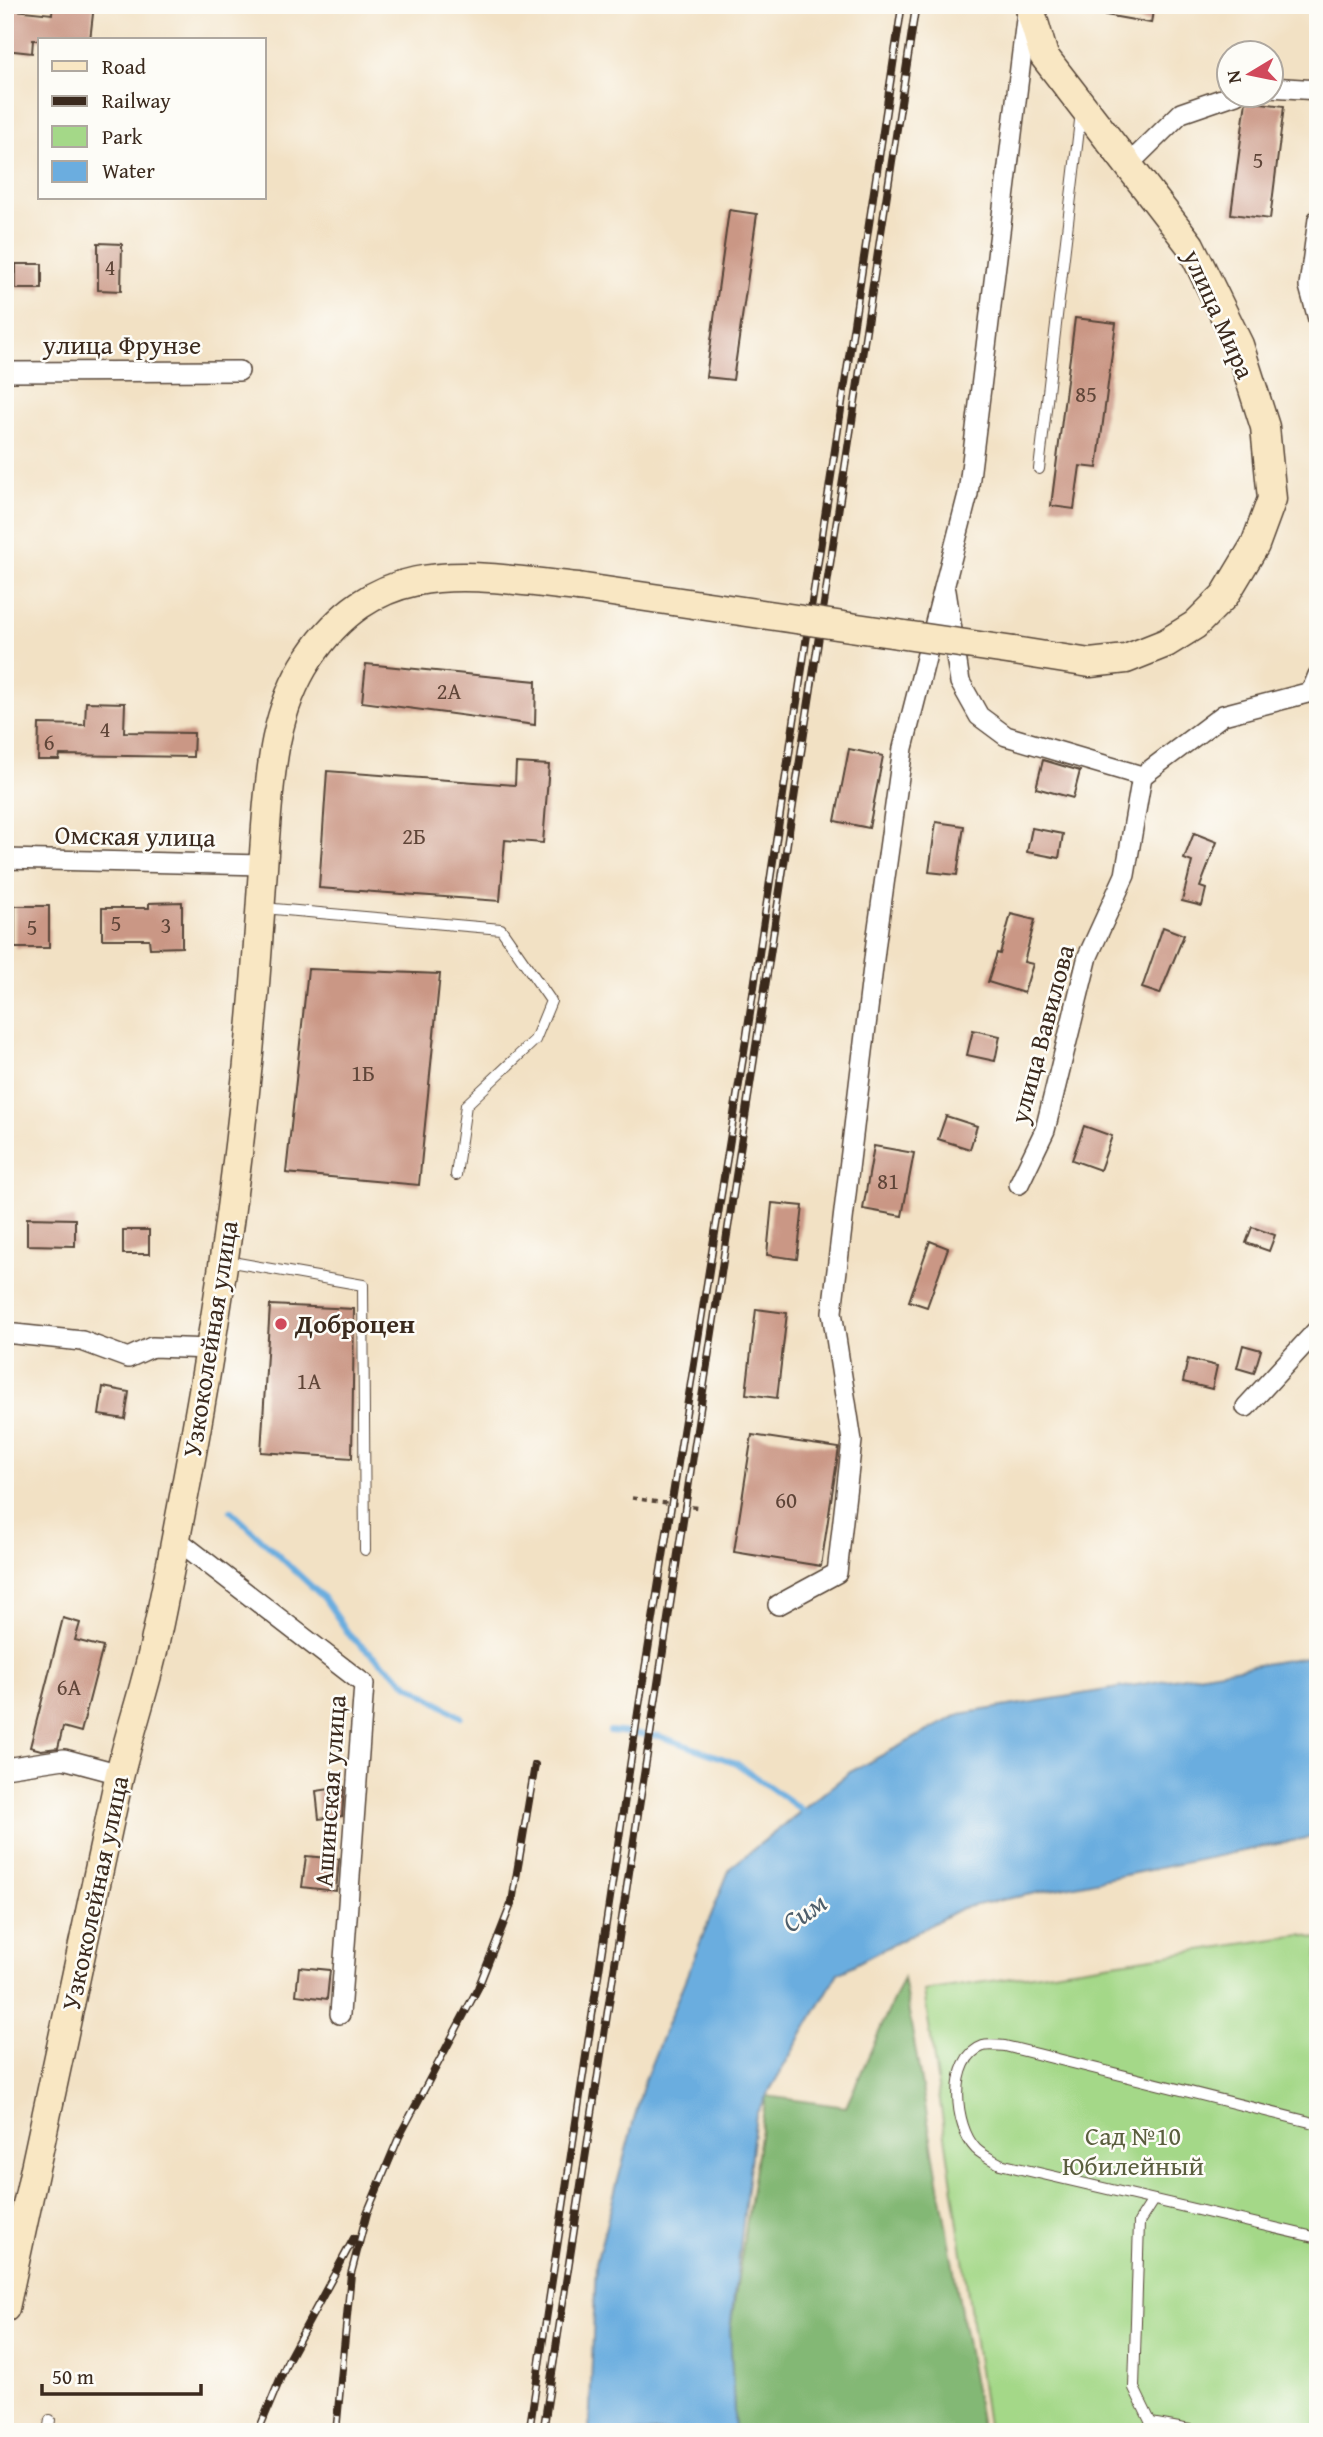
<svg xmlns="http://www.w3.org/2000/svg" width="1323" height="2437" font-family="'Gentium Book Plus',serif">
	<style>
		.green { fill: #a4d888; stroke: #708153; stroke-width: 2 }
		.forest { fill: #83b874; stroke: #5f7149; stroke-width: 2 }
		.water { fill: #6baddf; stroke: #536c7e; stroke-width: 2 }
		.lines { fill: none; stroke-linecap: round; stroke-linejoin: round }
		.stream { stroke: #6baddf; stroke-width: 6 }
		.building { fill: #ca9785 }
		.lane-casing { stroke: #564537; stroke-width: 12 }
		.street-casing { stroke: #564537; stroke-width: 22 }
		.secondary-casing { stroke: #564537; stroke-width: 31 }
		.path { stroke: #564537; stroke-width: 3.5; stroke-dasharray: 5 5; stroke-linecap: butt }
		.lane { stroke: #fff; stroke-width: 10 }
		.street { stroke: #fff; stroke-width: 19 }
		.secondary { stroke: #f9e7c3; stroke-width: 28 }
		.rail-casing { stroke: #3b2a1e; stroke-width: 8 }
		.rail { stroke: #fdfcf7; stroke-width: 5; stroke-dasharray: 16; stroke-linecap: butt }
		.secondary-bridge-casing { stroke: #564537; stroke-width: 31; stroke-linecap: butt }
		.secondary-bridge { stroke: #f9e7c3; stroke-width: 28 }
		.poi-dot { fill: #d1495b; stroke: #fdfcf7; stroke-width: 2.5 }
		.labels { text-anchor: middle; stroke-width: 5; stroke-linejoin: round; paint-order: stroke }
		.number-label { font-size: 23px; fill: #5f4538 }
		.street-label { font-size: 26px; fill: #3b2a1e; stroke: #fdfcf7 }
		.poi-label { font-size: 26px; font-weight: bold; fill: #3b2a1e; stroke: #fdfcf7; text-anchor: start }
		.park-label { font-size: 26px; fill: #5a5e3e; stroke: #fdfcf7 }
		.water-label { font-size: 28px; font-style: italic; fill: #4e5e6b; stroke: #fdfcf7 }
	</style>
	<rect width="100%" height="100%" fill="#fdfcf7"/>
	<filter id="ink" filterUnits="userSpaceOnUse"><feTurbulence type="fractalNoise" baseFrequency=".0143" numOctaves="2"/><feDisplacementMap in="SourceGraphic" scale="14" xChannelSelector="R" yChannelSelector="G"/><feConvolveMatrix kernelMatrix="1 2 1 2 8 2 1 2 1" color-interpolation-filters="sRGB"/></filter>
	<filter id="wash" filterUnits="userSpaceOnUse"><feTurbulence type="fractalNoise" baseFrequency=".00686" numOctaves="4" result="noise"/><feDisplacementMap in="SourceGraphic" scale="28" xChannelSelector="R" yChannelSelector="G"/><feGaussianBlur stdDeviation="1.57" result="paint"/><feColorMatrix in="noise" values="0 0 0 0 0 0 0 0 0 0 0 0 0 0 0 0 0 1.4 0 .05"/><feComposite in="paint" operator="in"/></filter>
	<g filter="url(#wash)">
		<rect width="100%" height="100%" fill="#f2e1c4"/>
		<path class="green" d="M1301 1935 1318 1939V2432H988L924 1991Z"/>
		<path class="forest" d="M903 1978 982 2432H735L730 2330 766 2096 846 2107Z"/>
		<path class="water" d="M1318 1655 1317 1836 962 1908 838 1973 756 2114 730 2330 735 2432H589L596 2263 644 2082 730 1868 850 1772 960 1714Z"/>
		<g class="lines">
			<g class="stream">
				<path d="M231 1511 324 1598 351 1637 409 1685 461 1717"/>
				<path d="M610 1731 659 1736 736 1763 802 1810 804 1817"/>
			</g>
		</g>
		<g id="blocks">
			<g class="building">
				<path d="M53 5H94L90 40H33L32 53 5 50V9L52 14Z"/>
				<path d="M1101 5H1154L1151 23 1100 14Z"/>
				<path d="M1246 101 1284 106 1270 219 1231 214Z"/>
				<path d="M729 210 757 214 733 380 706 377Z"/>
				<path d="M98 243 122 244 121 291 98 290Z"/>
				<rect x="16" y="264" width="26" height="25"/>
				<path d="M1075 318 1116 323 1097 468 1080 466 1074 509 1051 506Z"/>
				<path d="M366 664 536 681 535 725 362 702Z"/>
				<path d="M86 702 125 703 124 732 194 733 193 757 60 755 59 760H38L39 724 85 725Z"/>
				<path d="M849 749 883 756 869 828 835 821Z"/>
				<path d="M1043 760 1080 771 1073 798 1036 788Z"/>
				<path d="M516 763 549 765 543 843 505 840 500 901 319 888 327 771 515 785Z"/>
				<path d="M936 822 964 826 957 875 929 872Z"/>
				<path d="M1032 828 1063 834 1059 858 1027 852Z"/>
				<path d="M1194 833 1217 842 1200 887 1206 889 1202 906 1182 901 1192 862 1184 859Z"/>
				<path d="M182 902V947L150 948 149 939H102V908H149V903Z"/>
				<rect x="15" y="906" width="34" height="42"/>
				<path d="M1011 914 1035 920 1024 962 1033 964 1024 993 988 982 997 953 1000 954Z"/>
				<path d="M1163 927 1184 935 1160 994 1142 988Z"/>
				<path d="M308 969 440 974 419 1185 286 1173Z"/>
				<path d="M973 1030 1000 1036 995 1061 967 1055Z"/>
				<path d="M946 1116 977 1126 970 1149 938 1139Z"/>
				<path d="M1084 1126 1112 1136 1100 1170 1072 1160Z"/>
				<path d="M874 1146 914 1153 902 1216 863 1209Z"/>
				<path d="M772 1203 803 1206 797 1259 767 1255Z"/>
				<path d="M27 1218 75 1219V1246L27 1245Z"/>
				<path d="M1252 1227 1275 1235 1269 1251 1246 1243Z"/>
				<rect x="123" y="1230" width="26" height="24"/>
				<path d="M930 1241 948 1248 927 1307 909 1301Z"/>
				<path d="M270 1305 354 1309 352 1458 261 1452Z"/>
				<path d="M756 1309 787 1313 777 1398 746 1394Z"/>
				<path d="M1243 1345 1261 1350 1254 1373 1237 1368Z"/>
				<path d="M1188 1359 1217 1366 1212 1389 1183 1382Z"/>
				<path d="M103 1387 129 1392 125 1419 99 1415Z"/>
				<path d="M752 1435 839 1448 821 1566 734 1552Z"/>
				<path d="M63 1618 80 1623 75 1640 103 1647 81 1732 63 1727 58 1748 41 1750 30 1747Z"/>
				<path d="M344 1787 342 1816 319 1819 316 1791Z"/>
				<path d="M306 1856 339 1859 336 1891 302 1887Z"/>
				<path d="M299 1967 330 1970 327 1999 296 1995Z"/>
			</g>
		</g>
	</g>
	<g filter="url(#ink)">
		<use href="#blocks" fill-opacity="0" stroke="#564537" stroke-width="2"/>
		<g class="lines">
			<g class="lane-casing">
				<g id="lane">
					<path d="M1039 469 1081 112"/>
					<path d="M263 908 501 929 551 1001 535 1040 466 1105 456 1175"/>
					<path d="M226 1261 363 1285 365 1550"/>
					<path d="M1318 2124 1005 2046C999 2046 989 2044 983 2046 948 2058 954 2127 976 2149 982 2155 993 2160 1000 2164L1318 2238"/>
					<path d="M1151 2423 1201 2432"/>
					<path d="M48 2432 50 2420"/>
					<path d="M1147 2432 1151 2423 1134 2388 1139 2222 1153 2200"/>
				</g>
			</g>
			<g class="street-casing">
				<g id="street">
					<path d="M1270 87 1318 90"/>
					<path d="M1129 164 1181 113 1236 94"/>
					<path d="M1318 219 1309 286 1318 319"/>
					<path d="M5 372 239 371"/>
					<path d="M946 591 960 682 979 716 1006 736 1142 776 1223 715 1311 692"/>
					<path d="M1311 692 1318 675"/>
					<path d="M5 859 263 865"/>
					<path d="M1019 1184 1045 1130 1088 956 1125 875 1142 776"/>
					<path d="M5 1333 82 1341 128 1358 152 1347 212 1349"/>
					<path d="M1246 1407 1318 1329"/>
					<path d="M175 1538 364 1684 340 2014"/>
					<path d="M778 1605 837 1573 852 1441 832 1312 876 942 903 748 968 494 1027 11"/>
					<path d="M5 1768 64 1759 120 1774"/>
				</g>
			</g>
			<g class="secondary-casing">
				<g id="secondary">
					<path d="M1014 651 1090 663 1126 659 1166 643 1195 625 1225 595 1255 545 1272 499 1265 427 1239 345 1190 245 1044 56 1029 5"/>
					<path d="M5 2308C43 2132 80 1957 118 1782 128 1737 144 1692 154 1647 198 1436 235 1223 253 1008 258 952 261 895 265 839 270 776 273 712 309 658 380 553 469 576 578 587"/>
				</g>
			</g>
			<path class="path" d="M632 1498 700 1508"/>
			<use href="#lane" class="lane"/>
			<use href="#street" class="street"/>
			<use href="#secondary" class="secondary"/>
			<g class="rail-casing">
				<g id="rail">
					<path d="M258 2432 288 2360 354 2238"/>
					<path d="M336 2432 351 2274 367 2213 399 2137 478 1988 512 1902 535 1765"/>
					<path d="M529 2432 639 1706 746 1040 902 5"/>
					<path d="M543 2432 916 5"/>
				</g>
			</g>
			<use href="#rail" class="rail"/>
			<g class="secondary-bridge-casing">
				<path id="secondary-bridge" d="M578 587 1014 651"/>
			</g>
			<use href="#secondary-bridge" class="secondary-bridge"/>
		</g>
	</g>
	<circle class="poi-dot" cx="281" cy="1324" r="7"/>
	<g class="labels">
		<g class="number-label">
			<text x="1258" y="168">5</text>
			<text x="110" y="275">4</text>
			<text x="1086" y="402">85</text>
			<text x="449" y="699">2А</text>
			<text x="105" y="737">4</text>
			<text x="49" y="750">6</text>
			<text x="414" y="844">2Б</text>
			<text x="116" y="931">5</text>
			<text x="166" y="933">3</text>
			<text x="32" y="935">5</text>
			<text x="363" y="1081">1Б</text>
			<text x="888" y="1189">81</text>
			<text x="309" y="1389">1А</text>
			<text x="786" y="1508">60</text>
			<text x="69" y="1695">6А</text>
		</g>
		<g class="street-label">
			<text transform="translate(1219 314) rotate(66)" y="9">улица Мира</text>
			<text x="122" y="354">улица Фрунзе</text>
			<text transform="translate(135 836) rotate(1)" y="9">Омская улица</text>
			<text transform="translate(1042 1034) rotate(-75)" y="9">улица Вавилова</text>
			<text transform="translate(210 1339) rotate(-81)" y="9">Узкоколейная улица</text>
			<text transform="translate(330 1791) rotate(-86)" y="9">Ашинская улица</text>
			<text transform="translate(95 1893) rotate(-78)" y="9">Узкоколейная улица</text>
		</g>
		<g class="poi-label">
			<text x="295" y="1333">Доброцен</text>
		</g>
		<g class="park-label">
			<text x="1133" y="2145">Сад №10<tspan x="1133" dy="30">Юбилейный</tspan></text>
		</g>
		<g class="water-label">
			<text transform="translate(804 1912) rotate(-35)" y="10">Сим</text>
		</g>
	</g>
	<rect width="1323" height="2437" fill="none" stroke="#fdfcf7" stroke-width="28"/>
	<rect x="38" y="38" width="228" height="161" fill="#fdfcf7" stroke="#afa8a0" stroke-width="2"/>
	<rect x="52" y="61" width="35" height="10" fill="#f9e7c3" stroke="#afa8a0" stroke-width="2"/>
	<text x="102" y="74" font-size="21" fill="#3b2a1e">Road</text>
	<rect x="52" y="96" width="35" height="10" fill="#3b2a1e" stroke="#afa8a0" stroke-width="2"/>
	<text x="102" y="108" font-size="21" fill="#3b2a1e">Railway</text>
	<rect x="52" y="126" width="35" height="21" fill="#a4d888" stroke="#afa8a0" stroke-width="2"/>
	<text x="102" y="144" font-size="21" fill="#3b2a1e">Park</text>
	<rect x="52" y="161" width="35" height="21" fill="#6baddf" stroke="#afa8a0" stroke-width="2"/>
	<text x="102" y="178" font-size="21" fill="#3b2a1e">Water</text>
	<g transform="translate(1250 74) rotate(260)"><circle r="33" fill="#fdfcf7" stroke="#afa8a0" stroke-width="2"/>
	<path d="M0-5L12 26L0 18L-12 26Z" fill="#d1495b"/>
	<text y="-10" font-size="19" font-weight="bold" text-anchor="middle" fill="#3b2a1e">N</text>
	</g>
	<path d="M42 2384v10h159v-10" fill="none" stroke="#3b2a1e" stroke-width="3.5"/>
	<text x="52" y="2384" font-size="21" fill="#3b2a1e" stroke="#fdfcf7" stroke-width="5" paint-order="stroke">50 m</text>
</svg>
